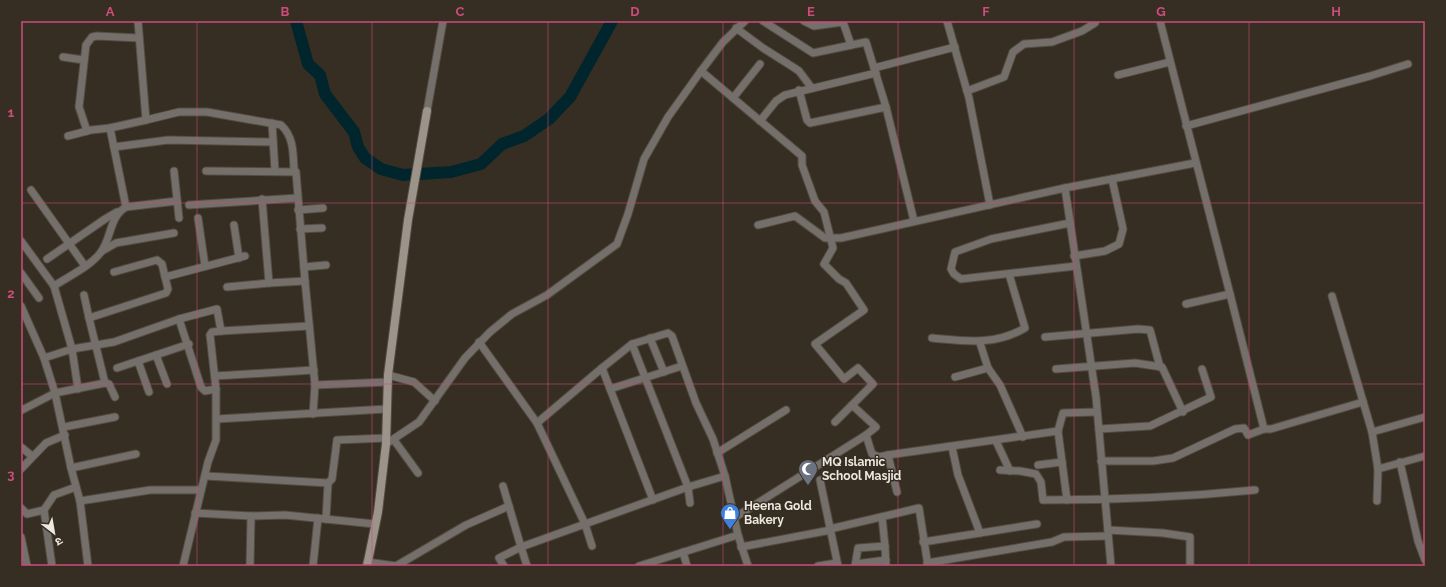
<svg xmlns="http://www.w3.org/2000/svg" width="1446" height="587" font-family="Raleway,'Noto Sans Devanagari',sans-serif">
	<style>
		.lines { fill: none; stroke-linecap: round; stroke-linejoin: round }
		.river { stroke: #00252c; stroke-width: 12 }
		.street-casing { stroke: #534c40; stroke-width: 9 }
		.secondary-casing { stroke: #534c40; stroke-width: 10 }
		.street { stroke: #746f6a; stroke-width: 7 }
		.secondary { stroke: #9c938a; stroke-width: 8 }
		.grid { fill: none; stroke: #cd4c7c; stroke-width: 1; stroke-opacity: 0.55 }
		.labels { text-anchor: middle; stroke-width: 3; stroke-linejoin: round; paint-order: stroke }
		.poi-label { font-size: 12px; font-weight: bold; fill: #ede8e0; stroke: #362e22; text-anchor: start }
		.neatline { fill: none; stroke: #cd4c7c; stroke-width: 1.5 }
		.grid-label { font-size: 13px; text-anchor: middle; font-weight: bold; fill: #cd4c7c }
	</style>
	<rect width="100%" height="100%" fill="#362e22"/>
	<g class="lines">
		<path class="river" d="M296 21 308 64 320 75 325 94 354 132 358 147 365 158 381 169 403 175 451 172 481 164 502 144 524 136 549 119 570 97 612 21"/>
		<g class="street-casing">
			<g id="street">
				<path d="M763 21 813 53 866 42 886 107"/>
				<path d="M804 21 814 26 843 22 851 45"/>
				<path d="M947 21 969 98 990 205"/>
				<path d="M1160 21 1230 294 1186 304"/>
				<path d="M736 28 763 48 793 67 799 71 811 87"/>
				<path d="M63 57 84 60"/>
				<path d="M874 68 955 47"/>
				<path d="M701 71 802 156V165L815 201 824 212 833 248 824 264 839 279 846 283 864 310 815 344 844 379 858 368 873 384 835 422"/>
				<path d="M1118 75 1170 62"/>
				<path d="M799 90 807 120 810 123 886 107 914 221"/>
				<path d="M967 91 1004 77 1013 52 1024 44 1052 42 1082 31 1095 23"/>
				<path d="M733 98 760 64"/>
				<path d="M427 111 443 21"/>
				<path d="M146 120 179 112H207L281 125C294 137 293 153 294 170"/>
				<path d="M760 121 776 101 785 95 876 73"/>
				<path d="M272 123 275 171"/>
				<path d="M1186 126 1370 76 1408 64"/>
				<path d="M87 131 79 107 86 45 92 37 97 36 139 38"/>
				<path d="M68 136 91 130 110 128"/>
				<path d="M114 147 168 140 273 142"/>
				<path d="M174 171 179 218"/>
				<path d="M206 171 296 172 305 281"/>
				<path d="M1065 188 1096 397 1111 566"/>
				<path d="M31 190 85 266"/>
				<path d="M262 199 269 283 305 281 315 385 388 382"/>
				<path d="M189 205 297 198"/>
				<path d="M126 207 110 128 146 120 138 21"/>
				<path d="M298 210 323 208"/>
				<path d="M198 218 205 266"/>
				<path d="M1070 223 991 239 955 252 951 269 954 274 961 279 1076 266"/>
				<path d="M234 225 239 258"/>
				<path d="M758 225 795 216 825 238H841L1065 188 1195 163"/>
				<path d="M300 229 322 228"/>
				<path d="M21 241 54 286"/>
				<path d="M102 251 116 243 174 233"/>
				<path d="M1074 256 1105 251 1119 244 1123 229 1112 179"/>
				<path d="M47 259 105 219 117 212"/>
				<path d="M304 267 326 265"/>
				<path d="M114 272 157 260 162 264 165 277"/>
				<path d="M21 273 39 298"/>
				<path d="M227 287 269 283"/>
				<path d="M1230 294 1264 429H1271L1363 402"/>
				<path d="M84 295 89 318"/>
				<path d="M1332 296 1372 432 1378 469 1377 501"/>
				<path d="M21 306 44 358 55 393 71 468 80 501 88 566"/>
				<path d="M179 319 201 387 205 391 216 389"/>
				<path d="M221 331 309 326"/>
				<path d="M1045 337 1138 329 1150 330 1160 367"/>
				<path d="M650 338 664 372"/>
				<path d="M932 338C966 341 994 346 1025 328L1009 274"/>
				<path d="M479 342 537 423 602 368 653 500"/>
				<path d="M980 343 988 368 1000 385 1023 437"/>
				<path d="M156 355 167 384"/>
				<path d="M44 358 72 349 114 342 179 319 217 309 221 331 212 332 210 335 216 389V440L208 462 183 566"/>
				<path d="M138 361 149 392"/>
				<path d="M117 368 189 344"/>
				<path d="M602 368 632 344"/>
				<path d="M1056 369 1135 363 1162 367 1183 412"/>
				<path d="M388 375 414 382 435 401"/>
				<path d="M215 376 314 370"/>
				<path d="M955 377 988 368"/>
				<path d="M105 383 109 384 115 397"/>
				<path d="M78 389 72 349 54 286C69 276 91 266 101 252 112 237 109 217 126 207L177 201"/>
				<path d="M610 389 682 366"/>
				<path d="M852 405 876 427 866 435"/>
				<path d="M22 410 55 393 105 383 89 318 166 293 168 289 165 277 245 256"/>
				<path d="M313 414 315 385"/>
				<path d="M217 419 386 409"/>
				<path d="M537 423 585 524 592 546"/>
				<path d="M64 427 115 417"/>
				<path d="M1099 429 1150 426 1211 397 1202 369"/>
				<path d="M1058 431 1067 500"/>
				<path d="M1372 432 1425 417"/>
				<path d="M394 440 418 473"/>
				<path d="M996 441 1010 471"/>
				<path d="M386 444 419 422 465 358 490 332 512 314 547 295 617 244 628 214 644 159 668 117 701 71 723 42 745 21"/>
				<path d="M21 447 32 456"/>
				<path d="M952 447 958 475 980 533"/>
				<path d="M717 453 786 410"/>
				<path d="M888 455 1058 431 1063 413 1097 412"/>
				<path d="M1101 461H1153L1173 458 1235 429 1244 428 1248 435 1264 429"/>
				<path d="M1400 462 1418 541 1425 560"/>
				<path d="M1038 465 1062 462"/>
				<path d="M71 468 136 454"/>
				<path d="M21 469 46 443 65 435"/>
				<path d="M1378 469 1425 456"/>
				<path d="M1000 470 1020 471 1036 474 1041 482 1043 500C1114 500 1184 497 1255 490"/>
				<path d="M206 476 328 483 332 479 337 440 386 438"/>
				<path d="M820 480 838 566"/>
				<path d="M503 486 521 547 499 558 504 566"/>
				<path d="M80 501 150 490H201"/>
				<path d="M690 503 688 487 632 344 668 333 672 336 696 403 713 439 725 476 738 535 748 566"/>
				<path d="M21 508 27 514 44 510 52 566"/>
				<path d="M44 510 54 495 76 487"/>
				<path d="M195 513 251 516 285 515 375 524"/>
				<path d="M882 517 885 546"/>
				<path d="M734 518 866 435 872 454 879 457 888 455 897 492"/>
				<path d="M326 519 328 483"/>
				<path d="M1108 530 1163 533 1190 537V566"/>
				<path d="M21 537 27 566"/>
				<path d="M923 542 1037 524"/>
				<path d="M741 547 831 530 834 528 919 508 928 566"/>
				<path d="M683 552 687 566"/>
				<path d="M367 562 396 566 466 525 509 506"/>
				<path d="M927 563 1052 542 1064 537 1108 536"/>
				<path d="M856 564 886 560"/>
				<path d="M250 566 251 516"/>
				<path d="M313 566 318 518"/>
				<path d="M527 566 521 547 688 487 725 476"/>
				<path d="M639 566 738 535"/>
				<path d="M818 566 837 563"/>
				<path d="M855 566 858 548 885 546 886 566"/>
			</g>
		</g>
		<g class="secondary-casing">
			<path id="secondary" d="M367 566 378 512 386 444 388 375 408 220 427 111"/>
		</g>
		<use href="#street" class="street"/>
		<use href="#secondary" class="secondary"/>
	</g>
	<path class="grid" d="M197 21V566M372 21V566M548 21V566M723 21V566M898 21V566M1074 21V566M1249 21V566M21 203H1425M21 384H1425"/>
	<defs>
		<g id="mosque-pin" transform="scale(1)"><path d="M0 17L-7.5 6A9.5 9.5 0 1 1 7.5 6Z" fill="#6b7280" stroke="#362e22"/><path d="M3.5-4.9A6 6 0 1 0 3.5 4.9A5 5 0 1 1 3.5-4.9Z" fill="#fff"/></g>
		<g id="shop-pin" transform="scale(1)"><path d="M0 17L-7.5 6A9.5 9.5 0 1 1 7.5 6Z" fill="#3f7fe0" stroke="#362e22"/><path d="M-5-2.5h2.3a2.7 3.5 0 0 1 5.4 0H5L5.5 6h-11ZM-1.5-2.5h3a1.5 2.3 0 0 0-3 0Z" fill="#fff"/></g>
	</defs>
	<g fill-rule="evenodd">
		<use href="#mosque-pin" x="808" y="469"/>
		<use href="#shop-pin" x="730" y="513"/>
	</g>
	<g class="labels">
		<g class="poi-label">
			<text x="822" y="466">MQ Islamic<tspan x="822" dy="14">School Masjid</tspan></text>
			<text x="744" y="510">Heena Gold<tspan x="744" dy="14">Bakery</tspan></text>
		</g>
	</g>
	<rect width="1446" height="587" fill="none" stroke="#362e22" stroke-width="44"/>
	<g transform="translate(54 533) rotate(149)" stroke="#362e22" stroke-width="3" paint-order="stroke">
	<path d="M0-3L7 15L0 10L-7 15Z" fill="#ede8e0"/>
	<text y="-6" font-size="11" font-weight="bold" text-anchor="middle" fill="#ede8e0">उ</text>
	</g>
	<rect x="22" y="22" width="1402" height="543" class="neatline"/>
	<g class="grid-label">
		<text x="110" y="16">A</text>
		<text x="285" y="16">B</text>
		<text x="460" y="16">C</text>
		<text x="635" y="16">D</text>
		<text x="811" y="16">E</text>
		<text x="986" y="16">F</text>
		<text x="1161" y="16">G</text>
		<text x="1336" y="16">H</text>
		<text x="11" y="117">1</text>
		<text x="11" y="298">2</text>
		<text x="11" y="479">3</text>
	</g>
</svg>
